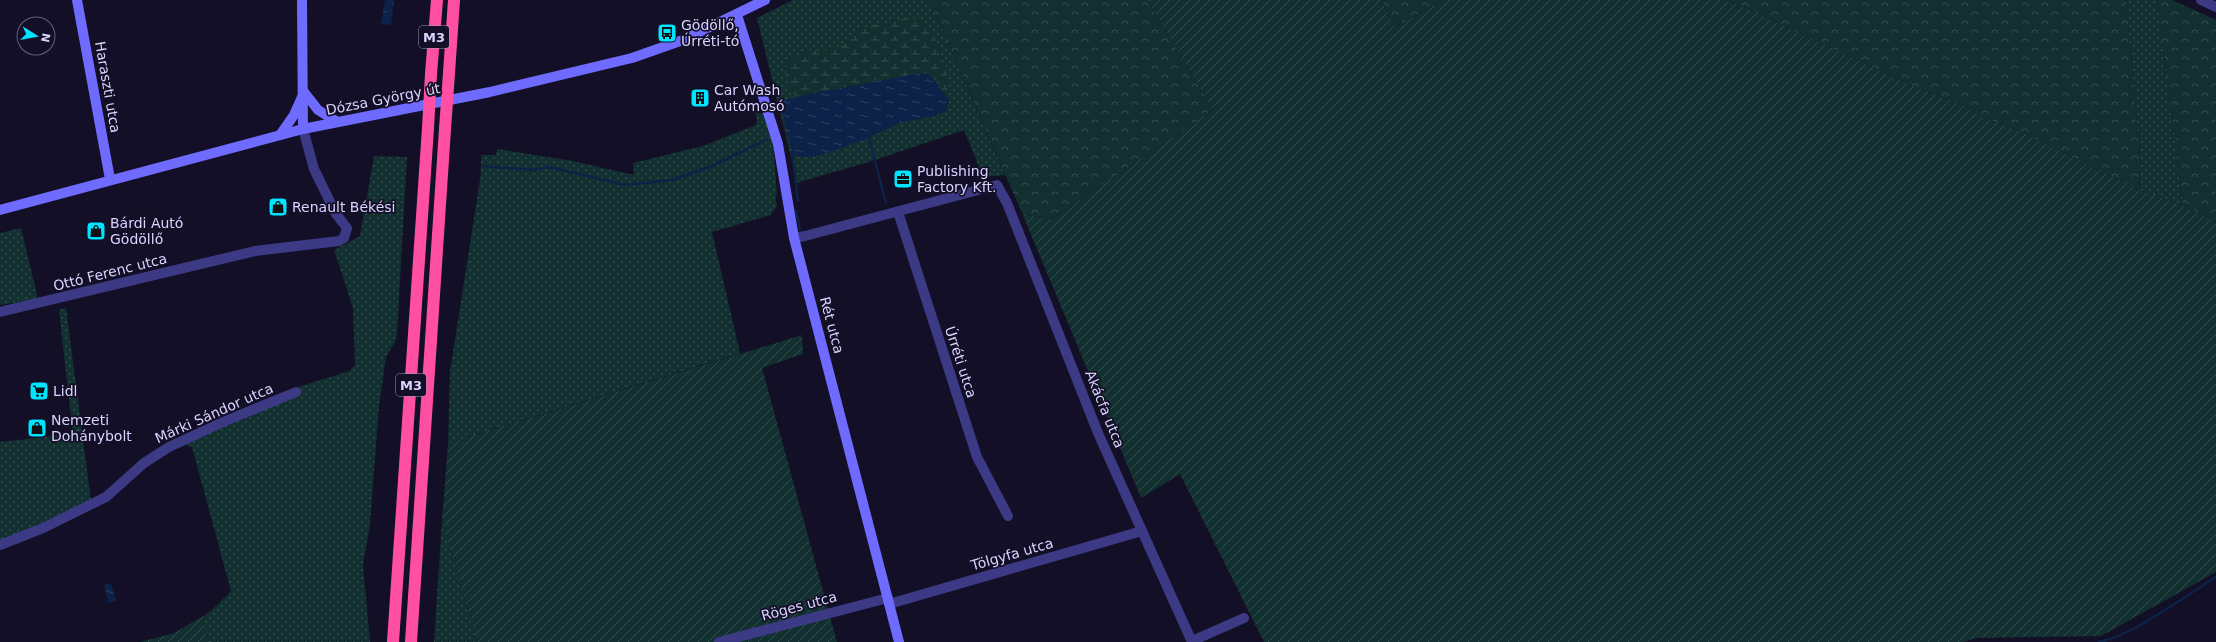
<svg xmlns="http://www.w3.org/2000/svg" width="2216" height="642" font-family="'DejaVu Sans',sans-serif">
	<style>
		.grass { fill: url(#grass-dots) }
		.forest { fill: url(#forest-crowns) }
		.wetland { fill: url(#wetland-marsh) }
		.garden { fill: url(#garden-furrows) }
		.water { fill: url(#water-ripples) }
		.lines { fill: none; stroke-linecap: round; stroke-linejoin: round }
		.stream { stroke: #0c2248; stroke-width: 2.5 }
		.street { stroke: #3d3a85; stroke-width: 10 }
		.secondary { stroke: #6f6bff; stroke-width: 10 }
		.highway { stroke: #ff4fa3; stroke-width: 12 }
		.highway-bridge { stroke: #ff4fa3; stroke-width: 12 }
		.labels { text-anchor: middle; stroke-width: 3.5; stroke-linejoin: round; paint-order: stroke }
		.shield { fill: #130f26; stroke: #9e99be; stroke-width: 1 }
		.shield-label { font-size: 13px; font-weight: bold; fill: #d9d4ff }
		.poi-label { font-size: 14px; fill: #d9d4ff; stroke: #130f26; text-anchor: start }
		.street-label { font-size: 14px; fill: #d9d4ff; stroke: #130f26 }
	</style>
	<defs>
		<pattern id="grass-dots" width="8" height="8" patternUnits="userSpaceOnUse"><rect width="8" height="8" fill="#12302f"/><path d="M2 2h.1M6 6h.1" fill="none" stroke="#344d4e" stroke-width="1.8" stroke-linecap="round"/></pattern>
		<pattern id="forest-crowns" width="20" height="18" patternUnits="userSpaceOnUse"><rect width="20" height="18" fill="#12302f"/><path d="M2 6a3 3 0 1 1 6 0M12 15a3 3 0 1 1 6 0" fill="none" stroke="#344d4e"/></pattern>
		<pattern id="wetland-marsh" width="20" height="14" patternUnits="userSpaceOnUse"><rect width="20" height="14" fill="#12302f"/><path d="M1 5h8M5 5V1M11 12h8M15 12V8" fill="none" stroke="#344d4e"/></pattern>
		<pattern id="garden-furrows" width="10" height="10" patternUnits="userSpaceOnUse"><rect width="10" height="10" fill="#12302f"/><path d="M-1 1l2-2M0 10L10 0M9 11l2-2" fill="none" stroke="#344d4e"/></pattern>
		<pattern id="water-ripples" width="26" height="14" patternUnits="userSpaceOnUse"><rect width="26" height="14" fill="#0c2248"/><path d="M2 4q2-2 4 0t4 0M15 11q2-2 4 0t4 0" fill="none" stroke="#2f4163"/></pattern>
	</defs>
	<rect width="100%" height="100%" fill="#130f26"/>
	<g class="grass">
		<path d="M793 0H929L1005 175 983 177 964 130 872 161 796 183 794 169 757 18Z"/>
		<path d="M2126 0H2157L2183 205 2139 190 2141 166Z"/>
		<path d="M755 112 765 115 773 142 777 195 775 196 777 205 771 215 712 232 740 353 738 354 448 443 450 372 481 173V155H496L497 149 573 161 634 175 633 163 703 146 756 125 757 120Z"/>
		<path d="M374 156 407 157 397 333 396 340 386 357 379 406 370 524 363 565 370 642H209L203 616 211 611 231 591 192 447 186 445 203 433 300 395 298 387 350 371 355 365 353 308 334 250 360 236Z"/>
		<path d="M21 228 38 299 0 305V233Z"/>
		<path d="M66 308 91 501 0 541V442L73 434 59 310Z"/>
		<path d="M442 521 477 642H434Z"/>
	</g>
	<g class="forest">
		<path d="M929 0H1148L1213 110 1050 220 1022 213Z"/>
		<path d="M1382 0H1445L1395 27Z"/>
		<path d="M1724 0H2126L2141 166 2139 190 2024 133 1980 116 1961 104 1915 87 1746 8Z"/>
		<path d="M2157 0H2172L2216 20V221L2183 205Z"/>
	</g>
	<path class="wetland" d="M906 18 922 19 930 27 947 69 948 97 931 75 921 73 796 97C788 85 779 72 791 59 794 55 799 52 804 51 812 49 823 52 831 49 845 46 851 33 864 28 878 22 893 23 906 18Z"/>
	<g class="garden">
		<path d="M1148 0H1382L1395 27 1445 0H1724L1746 8 1915 87 1961 104 1980 116 2024 133 2139 190 2183 205 2216 221V572L2101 636 1977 638 1963 642H1264L1180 474 1141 498 1022 213 1050 220 1213 110Z"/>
		<path d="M802 335 803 354 762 368 837 642H477L442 521 448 443Z"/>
		<path d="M203 616 209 642H140L174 633Z"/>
	</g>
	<g class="water">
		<path d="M385 0H394L391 25 381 24Z"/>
		<path d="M921 73 930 75 949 100 946 111C933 119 915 118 901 123 880 131 815 166 793 155L781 109 782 101 809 94Z"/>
		<path d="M111 583 116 601 108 603 104 585Z"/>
	</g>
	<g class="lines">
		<g class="stream">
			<path d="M869 138 886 203"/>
			<path d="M792 152 798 201"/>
			<path d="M483 166 533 170 549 167 625 185 672 180 712 166 766 140"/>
			<path d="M796 211 800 229"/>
			<path d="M2099 642C2132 636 2185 596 2216 577"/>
		</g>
		<g class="street">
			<path d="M2201 0 2216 7"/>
			<path d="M898 212 977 457 1008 516"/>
			<path d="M794 238 805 236 997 185 1007 203 1098 433 1192 642"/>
			<path d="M0 312 255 251 339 241 344 238 347 228 336 214 314 169 303 129"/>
			<path d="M0 545 43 528 106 497 144 463 169 447 223 422 296 392"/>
			<path d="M889 604 1142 531"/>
			<path d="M1192 641 1244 618"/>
			<path d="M719 642 888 598"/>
		</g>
		<g class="secondary">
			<path d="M77 0 110 179"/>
			<path d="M302 0 303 129"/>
			<path d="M737 15 778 144 794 238 899 642"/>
			<path d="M304 92 318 110 336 121"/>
			<path d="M280 135 294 115 302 97"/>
			<path d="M0 210 303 129 490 92 632 58 683 40 765 0"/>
		</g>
		<g class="highway">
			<path d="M449 73 454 0"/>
			<path d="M431 74 437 0"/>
			<path d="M393 642 428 128"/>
			<path d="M411 642 445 129"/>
		</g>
		<g class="highway-bridge">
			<path d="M428 128 431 74"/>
			<path d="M445 129 449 73"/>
		</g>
	</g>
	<defs>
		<g id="bus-square" transform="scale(1)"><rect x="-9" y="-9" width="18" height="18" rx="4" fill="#00e5ff" stroke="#130f26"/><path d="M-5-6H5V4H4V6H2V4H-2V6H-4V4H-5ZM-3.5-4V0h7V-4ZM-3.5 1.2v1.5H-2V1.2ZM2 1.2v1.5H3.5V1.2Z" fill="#111"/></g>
		<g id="building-square" transform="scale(1)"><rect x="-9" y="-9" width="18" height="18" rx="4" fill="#00e5ff" stroke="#130f26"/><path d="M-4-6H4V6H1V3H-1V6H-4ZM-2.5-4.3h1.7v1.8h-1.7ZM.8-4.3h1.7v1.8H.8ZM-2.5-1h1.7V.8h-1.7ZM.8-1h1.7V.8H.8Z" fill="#111"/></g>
		<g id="office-square" transform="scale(1)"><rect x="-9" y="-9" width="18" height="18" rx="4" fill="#00e5ff" stroke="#130f26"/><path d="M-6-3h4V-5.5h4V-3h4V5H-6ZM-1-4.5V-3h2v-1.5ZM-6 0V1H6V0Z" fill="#111"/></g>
		<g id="shop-square" transform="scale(1)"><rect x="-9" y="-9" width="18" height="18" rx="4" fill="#00e5ff" stroke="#130f26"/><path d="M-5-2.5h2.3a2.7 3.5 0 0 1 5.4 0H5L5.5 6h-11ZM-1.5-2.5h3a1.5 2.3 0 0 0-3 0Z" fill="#111"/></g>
		<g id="supermarket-square" transform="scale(1)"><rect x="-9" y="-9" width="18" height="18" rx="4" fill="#00e5ff" stroke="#130f26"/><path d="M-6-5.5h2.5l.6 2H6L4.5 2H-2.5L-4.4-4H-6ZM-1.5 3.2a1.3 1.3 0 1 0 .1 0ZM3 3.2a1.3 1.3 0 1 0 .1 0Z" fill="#111"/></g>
	</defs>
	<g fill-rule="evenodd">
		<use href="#bus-square" x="667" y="33"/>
		<use href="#building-square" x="700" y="98"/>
		<use href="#office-square" x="903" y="179"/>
		<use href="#shop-square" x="278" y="207"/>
		<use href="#shop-square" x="96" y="231"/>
		<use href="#supermarket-square" x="39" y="391"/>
		<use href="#shop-square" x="37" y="428"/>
	</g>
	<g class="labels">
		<g class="shield">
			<rect x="419" y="26" width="30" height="22" rx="3"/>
			<rect x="396" y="374" width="30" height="22" rx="3"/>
		</g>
		<g class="shield-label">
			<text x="434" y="42">M3</text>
			<text x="411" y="390">M3</text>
		</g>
		<g class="poi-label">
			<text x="681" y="30">Gödöllő,<tspan x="681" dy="16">Úrréti-tó</tspan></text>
			<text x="714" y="95">Car Wash<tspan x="714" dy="16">Autómosó</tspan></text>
			<text x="917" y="176">Publishing<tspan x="917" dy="16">Factory Kft.</tspan></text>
			<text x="292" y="212">Renault Békési</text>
			<text x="110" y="228">Bárdi Autó<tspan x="110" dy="16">Gödöllő</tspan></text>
			<text x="53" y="396">Lidl</text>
			<text x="51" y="425">Nemzeti<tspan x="51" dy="16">Dohánybolt</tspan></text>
		</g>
		<g class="street-label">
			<text transform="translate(108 87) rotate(80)" y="5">Haraszti utca</text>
			<text transform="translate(383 99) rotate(-11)" y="5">Dózsa György út</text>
			<text transform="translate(110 272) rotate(-14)" y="5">Ottó Ferenc utca</text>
			<text transform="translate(832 325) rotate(75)" y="5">Rét utca</text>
			<text transform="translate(961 362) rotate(72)" y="5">Úrréti utca</text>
			<text transform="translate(1105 409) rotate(68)" y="5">Akácfa utca</text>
			<text transform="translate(214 413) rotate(-24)" y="5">Márki Sándor utca</text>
			<text transform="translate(1012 554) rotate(-16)" y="5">Tölgyfa utca</text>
			<text transform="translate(799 606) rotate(-15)" y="5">Röges utca</text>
		</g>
	</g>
	<g transform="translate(36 36) rotate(101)"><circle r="19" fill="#130f26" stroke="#625e7d"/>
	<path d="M0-3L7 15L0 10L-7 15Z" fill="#00e5ff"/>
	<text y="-6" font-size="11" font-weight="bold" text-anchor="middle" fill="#d9d4ff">N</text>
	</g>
</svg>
